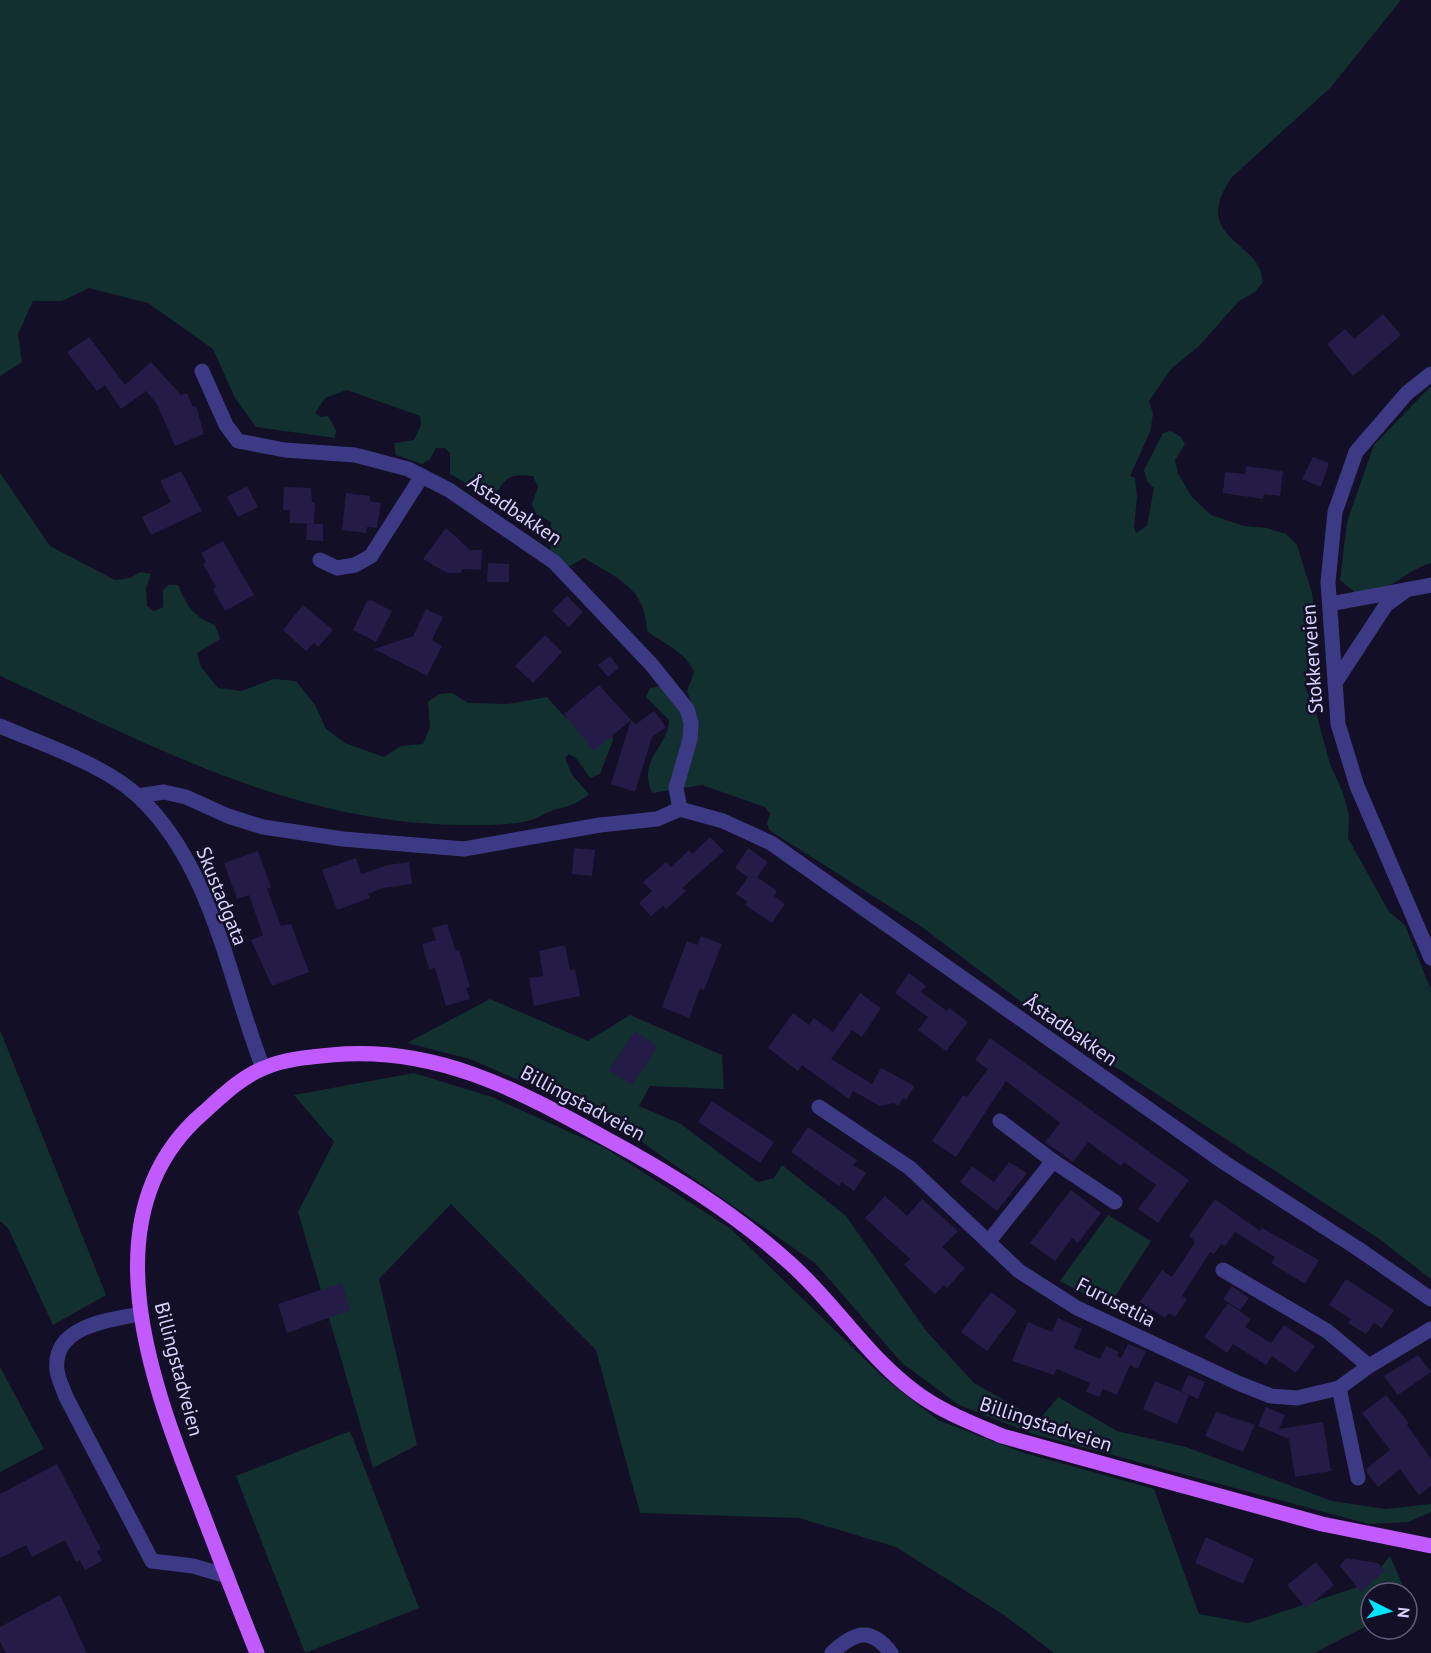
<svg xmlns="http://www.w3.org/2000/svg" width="1431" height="1653" font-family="'PT Sans',sans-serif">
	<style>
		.green { fill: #12302f }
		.building { fill: #241b47 }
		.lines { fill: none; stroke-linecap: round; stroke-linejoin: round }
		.minor { stroke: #3d3a85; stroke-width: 15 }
		.major { stroke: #c25bff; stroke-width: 15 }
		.labels { text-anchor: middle; stroke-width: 5; stroke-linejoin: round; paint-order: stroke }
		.street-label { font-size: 20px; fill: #d9d4ff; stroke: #130f26 }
	</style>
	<rect width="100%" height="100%" fill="#130f26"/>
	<g class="green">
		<path d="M0 0H1401L1331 87 1232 177C1187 241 1266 242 1262 283L1255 292 1239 301 1199 346 1171 369 1149 401 1153 414 1150 432 1130 476 1135 478 1137 498 1134 527 1136 533 1147 526 1154 488 1147 481 1144 470 1163 433 1171 431 1181 437 1185 444 1175 460 1178 473 1191 496 1211 515 1244 526 1267 528 1286 534 1297 545 1312 593 1315 619 1305 688 1314 705 1330 764 1343 793 1349 815 1348 838 1389 912 1405 925 1431 990V1279L1378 1238 1057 1029 922 927 769 830 767 823 770 814 765 807 702 785 652 793C637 758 669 747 669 720L646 697 650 688 659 686 692 705 687 691 694 672C684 650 665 645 647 631 645 587 618 579 584 558L559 572 554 568 549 540 551 522 536 514 532 504 538 487 533 476C508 473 505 478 493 499L450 474V453L445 448H436L430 459 422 464 396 455 394 443 414 440 421 425 420 416 347 390 325 398 315 413 321 417 328 416 336 430 335 438 256 427 235 398 213 349 148 303 89 288 62 301H33L18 334 22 362 0 376Z"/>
		<path d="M1431 386V563C1406 571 1388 591 1362 598L1340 580 1347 522 1374 445Z"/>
		<path d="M0 473 50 546 115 580 130 578 141 572 151 574 146 588 147 606 154 611 163 607V590L169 585H178C187 606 194 617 215 625L220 639 197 653 201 667 218 688 241 691 274 679 296 681 315 705 326 729 345 743 384 757 401 746 423 744 430 727 428 702 439 694 452 693 468 703 508 704 547 697 562 714 579 727 610 724 613 740 600 774 590 778 576 758 569 754 565 758 572 775 589 794C572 808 567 805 549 812 543 814 538 818 532 820 513 825 489 825 469 825 296 826 152 745 0 676Z"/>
		<path d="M490 999 588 1041 630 1015 722 1055 724 1089 650 1086 639 1106 681 1124 758 1182 774 1178 782 1165 846 1216 927 1332 974 1383 1039 1420 1058 1397 1117 1431 1186 1447 1332 1501 1386 1509 1431 1504V1512L1408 1522 1369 1524 1030 1433 959 1405 902 1363 815 1263 636 1138 551 1094 470 1059 407 1043Z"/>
		<path d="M0 1030 106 1295 53 1325 8 1228 0 1221Z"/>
		<path d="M414 1073 492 1097 607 1149 731 1229 884 1378 938 1420 1021 1452 1154 1489 1199 1614 1248 1623 1367 1584 1390 1556 1406 1593H1371V1624L1314 1653H1054L1004 1615 896 1547 799 1518 640 1513 596 1350 451 1204 379 1279 417 1445 373 1468 298 1212 334 1142 294 1095Z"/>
		<path d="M1108 1215 1151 1241 1108 1307 1060 1281Z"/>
		<path d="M0 1367 44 1449 0 1472Z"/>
		<path d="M350 1431 419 1608 305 1653 236 1476Z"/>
	</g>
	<g class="building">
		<path d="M1383 314 1401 335 1353 376 1327 344 1345 329 1354 339Z"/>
		<path d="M89 337 125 385 151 362 181 395 187 393 193 407 196 406 204 434 175 446 157 404 146 391 121 409 105 385 97 391 67 352Z"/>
		<path d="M1313 457 1329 463 1321 487 1302 479Z"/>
		<path d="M1246 466 1283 471 1280 496 1264 494 1263 499 1223 493 1225 472 1245 474Z"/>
		<path d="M181 471 202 511 151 535 142 517 171 502 160 481Z"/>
		<path d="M247 486 258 507 238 517 227 497Z"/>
		<path d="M284 487 311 488 312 502H315L314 524 290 523V510H283Z"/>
		<path d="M346 493 370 496V501L381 503 377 528 367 527 366 533 342 530Z"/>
		<path d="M307 524H323V541L306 540Z"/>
		<path d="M446 528 470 550H482L481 570 463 569 460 573H447L423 559Z"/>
		<path d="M223 541 254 595 225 611 213 589 216 587 203 564 206 562 201 553Z"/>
		<path d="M488 563 509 564V582H487Z"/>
		<path d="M567 596 583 612 569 627 552 611Z"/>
		<path d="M371 600 392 611 376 642 353 630 367 601Z"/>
		<path d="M303 605 333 630 318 647 314 643 306 651 283 630Z"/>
		<path d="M426 609 443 617 432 640 442 646 427 676 374 649 413 636Z"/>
		<path d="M545 635 562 652 533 683 515 666Z"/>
		<path d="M610 656 619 668 608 677 598 665Z"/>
		<path d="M599 685 631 720 594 751 564 714Z"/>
		<path d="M654 711 666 727 652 737 635 792 611 784 631 720 636 724Z"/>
		<path d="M710 837 724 851 682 888 686 891 666 909 663 906 651 916 639 903 652 891 643 882 666 862 671 867 689 850 692 854Z"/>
		<path d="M574 848 595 850 592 876 572 874Z"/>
		<path d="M748 848 768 862 757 877 777 891 774 896 785 904 772 923 745 905 748 902 736 894 748 877 735 868Z"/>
		<path d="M258 851 271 887 267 889 281 926 291 924 309 972 272 986 251 940 263 935 249 895 237 899 224 863Z"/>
		<path d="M356 858 361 874 388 865 409 862 412 884 383 888 368 894 370 898 337 910 322 870Z"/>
		<path d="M447 924 456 951 459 950 470 987 466 988 470 999 446 1006 435 968 429 969 422 944 436 940 432 928Z"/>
		<path d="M701 936 722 944 704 990 700 988 689 1018 662 1007 687 941 697 945Z"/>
		<path d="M565 945 570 970 575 969 580 996 534 1006 529 978 543 976 539 951Z"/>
		<path d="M909 973 926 986 921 992 947 1011 949 1008 968 1022 946 1051 918 1030 928 1017 895 993Z"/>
		<path d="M860 993 881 1008 862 1037 852 1030 831 1059 872 1084 881 1068 911 1084 914 1087 906 1100 903 1098 898 1106 894 1103 880 1106 853 1091 849 1099 802 1065 798 1071 768 1048 793 1013 809 1025 814 1018 833 1032Z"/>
		<path d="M635 1031 658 1047 632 1085 609 1070Z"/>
		<path d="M990 1038 1189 1180 1158 1223 1138 1209 1156 1185 1124 1162 1121 1166 1088 1142 1073 1162 1045 1142 1060 1123 1006 1081 956 1157 932 1141 963 1095 967 1097 988 1069 975 1060Z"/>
		<path d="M712 1101 774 1142 760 1163 698 1122Z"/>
		<path d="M808 1127 857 1160 853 1165 866 1173 854 1191 842 1182 839 1186 791 1152Z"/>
		<path d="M1009 1162 1027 1173 997 1211 960 1182 972 1166 994 1182Z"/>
		<path d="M1071 1190 1101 1213 1078 1243 1072 1238 1055 1261 1030 1243Z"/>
		<path d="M885 1196 907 1216 922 1199 958 1231 942 1247 965 1268 947 1288 944 1285 935 1294 904 1265 910 1259 865 1218Z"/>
		<path d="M1215 1199 1260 1231 1262 1228 1319 1260 1305 1284 1271 1263 1275 1257 1235 1232 1225 1246 1221 1244 1214 1254 1210 1252 1182 1296 1187 1299 1175 1317 1169 1313 1165 1318 1140 1302 1162 1270 1172 1277 1194 1244 1195 1241 1189 1236Z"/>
		<path d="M1346 1279 1394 1310 1382 1328 1374 1323 1366 1334 1348 1323 1351 1319 1329 1305Z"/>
		<path d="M342 1283 350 1310 287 1333 278 1304Z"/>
		<path d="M1232 1286 1249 1298 1240 1310 1223 1299Z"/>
		<path d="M991 1292 1017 1311 987 1351 961 1332Z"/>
		<path d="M1228 1303 1251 1319 1245 1327 1271 1343 1284 1325 1315 1346 1296 1373 1272 1356 1266 1365 1233 1344 1227 1353 1204 1337Z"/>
		<path d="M1058 1318 1082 1329 1074 1348 1100 1359 1106 1346 1119 1352 1117 1356 1121 1358 1128 1344 1146 1351 1138 1369 1130 1365 1117 1395 1103 1389 1099 1397 1086 1392 1090 1383 1057 1369 1054 1375 1012 1361 1028 1322 1052 1332Z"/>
		<path d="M1418 1355 1431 1372 1398 1395 1384 1376Z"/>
		<path d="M1188 1375 1205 1382 1198 1399 1181 1391Z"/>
		<path d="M1155 1381 1189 1395 1177 1424 1143 1409Z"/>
		<path d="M1386 1395 1409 1423 1407 1425 1431 1459V1486L1419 1495 1400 1469 1378 1487 1367 1473 1366 1469 1390 1450 1362 1413Z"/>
		<path d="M1266 1407 1285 1415 1279 1429 1323 1422 1331 1471 1295 1477 1289 1439 1258 1426Z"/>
		<path d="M1216 1412 1255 1425 1243 1452 1205 1436Z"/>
		<path d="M57 1464 101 1549 97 1551 102 1561 85 1570 80 1560 76 1562 65 1540 32 1557 26 1545 0 1558V1494Z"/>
		<path d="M1206 1537 1254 1559 1243 1584 1195 1563Z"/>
		<path d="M1346 1558 1378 1563 1385 1571 1361 1592 1340 1566Z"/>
		<path d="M1316 1562 1334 1585 1306 1608 1287 1585Z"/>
		<path d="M60 1595 87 1653H6L0 1642V1627Z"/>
	</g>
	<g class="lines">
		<g class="minor">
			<path d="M202 371 226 425 238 441 285 450 355 455 408 469 449 490 554 562 651 664 687 709 691 723 690 739 676 788 680 809"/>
			<path d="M1431 374 1407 393 1356 452 1335 512 1328 582 1338 724 1357 786 1431 958"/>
			<path d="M320 560 337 568 355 565 371 556 422 476"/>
			<path d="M1330 604 1431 585"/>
			<path d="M1335 683 1386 605 1404 592"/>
			<path d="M0 726C44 745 103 764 138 796 212 865 228 978 263 1068"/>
			<path d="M138 796 164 792 186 797 228 816 263 827 343 839 464 849 600 825 657 819 680 809 723 821 771 843 1225 1163 1357 1248 1431 1299"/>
			<path d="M819 1107 910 1168 1019 1271 1077 1308 1238 1383 1271 1396 1297 1398 1339 1388 1369 1366 1431 1329"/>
			<path d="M1000 1121 1053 1161"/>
			<path d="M989 1241 1053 1161 1115 1202"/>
			<path d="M1223 1270 1327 1331 1369 1366"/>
			<path d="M140 1314C109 1320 52 1326 57 1370 58 1379 63 1388 66 1397L152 1561 193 1566 227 1576"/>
			<path d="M1339 1388 1358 1478"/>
			<path d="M832 1653C854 1632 871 1626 891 1653"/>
		</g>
		<path class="major" d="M257 1653C237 1603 218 1554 199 1504 152 1384 86 1214 203 1113 221 1097 241 1077 264 1068 284 1059 309 1057 331 1055 434 1045 516 1089 603 1137 670 1173 735 1213 792 1265 835 1304 867 1356 914 1391 940 1411 972 1423 1002 1436L1322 1524 1431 1546"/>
	</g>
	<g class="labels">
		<g class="street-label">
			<text transform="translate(515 510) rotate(34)" y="7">Åstadbakken</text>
			<text transform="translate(1312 659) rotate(-94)" y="7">Stokkerveien</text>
			<text transform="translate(222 896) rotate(68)" y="7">Skustadgata</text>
			<text transform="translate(1071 1030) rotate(35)" y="7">Åstadbakken</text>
			<text transform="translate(583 1103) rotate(28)" y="7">Billingstadveien</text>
			<text transform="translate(1116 1302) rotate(27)" y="7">Furusetlia</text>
			<text transform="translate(179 1369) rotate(75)" y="7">Billingstadveien</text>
			<text transform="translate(1046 1424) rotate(18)" y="7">Billingstadveien</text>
		</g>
	</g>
	<g transform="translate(1389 1611) rotate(96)"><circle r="28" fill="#130f26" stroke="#625e7d" stroke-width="1.5"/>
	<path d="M0-4.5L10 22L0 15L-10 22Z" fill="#00e5ff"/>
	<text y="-9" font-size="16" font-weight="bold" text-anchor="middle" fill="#d9d4ff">N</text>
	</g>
</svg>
